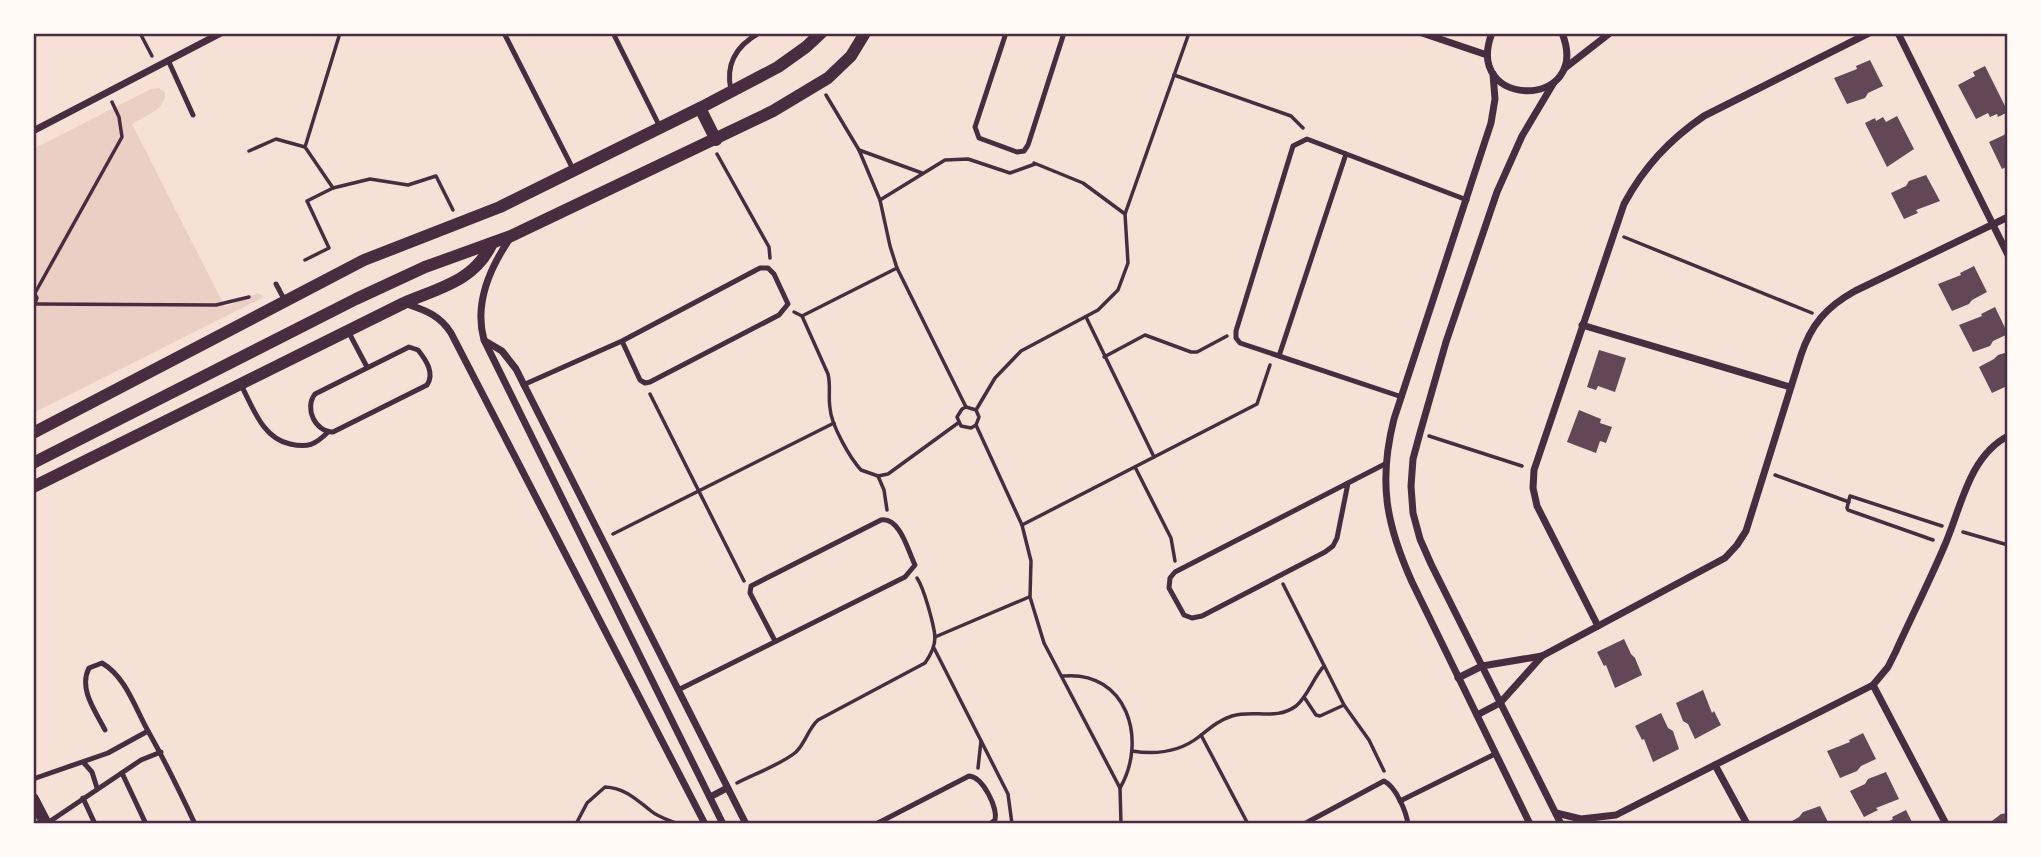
<svg xmlns="http://www.w3.org/2000/svg" width="2041" height="857" font-family="Literata,serif">
	<style>
		.green { fill: #ebcfc5 }
		.building { fill: #644757 }
		.lines { fill: none; stroke-linecap: round; stroke-linejoin: round }
		.path { stroke: #4a2c40; stroke-width: 3.5 }
		.service { stroke: #4a2c40; stroke-width: 5 }
		.minor { stroke: #4a2c40; stroke-width: 7 }
		.tertiary { stroke: #4a2c40; stroke-width: 12 }
		.neatline { fill: none; stroke: #4a2c40; stroke-width: 2.5 }
	</style>
	<rect width="100%" height="100%" fill="#f7e1d7"/>
	<path class="green" d="M159 88 165 92C166 111 145 115 132 124L225 307 258 293 264 297 33 413V149L151 89Z"/>
	<g class="building">
		<path d="M1870 60 1883 86 1868 93 1865 98 1847 104 1834 78 1857 69 1856 66Z"/>
		<path d="M1985 66 2008 112 1998 117 1997 114 1990 117 1988 113 1976 119 1958 85 1975 76 1973 72Z"/>
		<path d="M1897 116 1914 149 1887 167 1865 123 1875 118 1876 121 1883 117 1886 122Z"/>
		<path d="M2008 130V166L2002 169 1989 142 2004 135Z"/>
		<path d="M1926 175 1940 201 1916 210 1918 213 1904 219 1891 193 1906 186 1909 181Z"/>
		<path d="M1974 266 1987 292 1972 300 1969 304 1952 311 1938 284 1961 275 1960 273Z"/>
		<path d="M1995 307 2008 334 1993 341 1990 346 1973 352 1959 325 1982 316 1981 314Z"/>
		<path d="M1599 350 1626 358 1615 392 1598 386 1596 390 1587 387Z"/>
		<path d="M2008 352 2007 386 1992 393 1979 367 1994 359 1998 355Z"/>
		<path d="M1579 410 1601 419 1600 423 1612 427 1606 443 1600 441 1596 453 1567 442Z"/>
		<path d="M1624 639 1631 654 1635 658 1642 675 1615 688 1606 665 1604 666 1597 652Z"/>
		<path d="M1703 690 1712 713 1714 711 1721 725 1695 739 1688 724 1683 721 1676 703Z"/>
		<path d="M1661 713 1668 728 1673 731 1679 749 1653 762 1644 739 1642 740 1635 726Z"/>
		<path d="M1863 733 1876 759 1861 766 1857 771 1840 778 1827 751 1850 742 1849 740Z"/>
		<path d="M1886 772 1899 799 1876 808 1878 810 1864 817 1850 791 1865 784 1868 779Z"/>
		<path d="M1820 806 1829 824H1787L1799 817 1803 812Z"/>
		<path d="M1906 810 1913 824H1884L1893 819 1892 817Z"/>
		<path d="M2008 813V824H1988L2001 814Z"/>
	</g>
	<g class="lines">
		<g class="path">
			<path d="M140 33 152 56"/>
			<path d="M1174 75 1291 116 1303 128"/>
			<path d="M826 95 859 150 880 200 890 246 897 268 966 407"/>
			<path d="M305 147 333 188 370 179 408 185 436 176 453 210"/>
			<path d="M859 150 922 173"/>
			<path d="M249 151 276 139 305 147 340 33"/>
			<path d="M717 154 769 247 770 258"/>
			<path d="M1034 163 1083 183 1125 214"/>
			<path d="M880 200 945 160 968 159 1010 173 1035 164"/>
			<path d="M1624 237 1812 313"/>
			<path d="M305 260 329 248 307 201 333 188"/>
			<path d="M35 293 122 137 119 117 112 102"/>
			<path d="M36 304 216 305 249 297"/>
			<path d="M33 309 37 298 34 292"/>
			<path d="M794 312 802 316 828 374C831 386 828 396 830 408 831 425 850 458 861 470L878 476 888 474 958 423"/>
			<path d="M802 316 897 268"/>
			<path d="M1086 317 1154 457"/>
			<path d="M1104 357 1145 335 1191 352H1197L1227 336"/>
			<path d="M650 394 744 581"/>
			<path d="M976 410 966 407 962 409 957 417 961 426 971 428 976 425 979 417 976 410 995 378 1021 351 1098 310 1118 290 1128 263 1125 214 1189 33"/>
			<path d="M976 425 1022 525 1031 561 1030 597 1044 643 1120 788 1121 824"/>
			<path d="M1429 436 1522 466"/>
			<path d="M1135 467 1171 538 1175 561"/>
			<path d="M1775 475 1849 502"/>
			<path d="M878 476 884 490 887 510"/>
			<path d="M1022 525 1257 404 1270 365"/>
			<path d="M1963 532 2008 545"/>
			<path d="M613 534 834 423"/>
			<path d="M1933 540 1848 510 1847 508 1850 496 1942 526"/>
			<path d="M1283 584 1344 705 1369 740 1384 771"/>
			<path d="M935 637 1029 597"/>
			<path d="M934 648 1008 794 1012 824"/>
			<path d="M1063 676C1127 670 1148 740 1120 788"/>
			<path d="M1304 697 1316 715 1320 716 1344 705"/>
			<path d="M1201 735 1248 824"/>
			<path d="M1132 751C1157 755 1180 752 1200 736 1210 728 1219 720 1232 716 1254 709 1276 721 1296 706 1308 696 1313 678 1324 666"/>
			<path d="M978 768 981 741"/>
			<path d="M737 783C754 774 782 764 796 752 806 742 808 729 818 720L925 663C930 656 935 646 935 637 934 625 924 588 917 578"/>
			<path d="M576 824 587 803 605 787C625 788 636 799 651 811 658 817 669 820 678 824"/>
		</g>
		<g class="service">
			<path d="M504 33 574 171"/>
			<path d="M613 33 660 127"/>
			<path d="M1006 33 975 127 979 138 1017 152 1024 151 1028 145 1064 33"/>
			<path d="M168 60 193 115"/>
			<path d="M731 90C725 64 736 46 759 33"/>
			<path d="M276 284 284 299"/>
			<path d="M348 331 367 367"/>
			<path d="M409 347 418 350C426 360 435 373 427 385L333 432C315 432 304 408 315 394Z"/>
			<path d="M1279 356 1346 154"/>
			<path d="M240 383C253 407 262 438 290 444 308 448 315 445 328 432"/>
			<path d="M523 385 622 341 760 268H768L774 274 788 304 779 315 650 382 645 383 640 380 622 341"/>
			<path d="M1402 397 1240 343 1236 338V331L1293 146 1307 139 1467 200"/>
			<path d="M1348 483 1337 538 1333 546 1325 552 1202 616 1192 618 1184 615 1169 588 1170 578 1175 572Z"/>
			<path d="M1348 483 1385 464"/>
			<path d="M678 690 905 577 915 565C908 551 900 517 881 520L751 586 750 593 775 641"/>
			<path d="M105 730C96 712 78 689 89 668L102 663C126 677 135 708 148 731 165 761 180 792 195 824"/>
			<path d="M84 763 92 772 97 788"/>
			<path d="M122 773 146 824"/>
			<path d="M33 779 108 753 148 731"/>
			<path d="M83 798 95 824"/>
			<path d="M1400 801 1495 754"/>
			<path d="M46 824 141 760 161 752"/>
			<path d="M876 824 969 776C983 777 998 808 995 820L990 824"/>
			<path d="M1304 824 1384 781C1396 787 1406 811 1408 824"/>
		</g>
		<g class="minor">
			<path d="M1422 33 1487 55"/>
			<path d="M1492 33C1462 110 1593 110 1562 33"/>
			<path d="M1898 33 2008 255"/>
			<path d="M1565 68 1610 33"/>
			<path d="M1493 74 1495 99 1491 123 1394 419C1378 482 1386 524 1412 582L1530 824"/>
			<path d="M1553 84 1522 136 1497 192 1446 342 1420 433 1413 459 1411 486 1413 513 1420 539 1431 564 1561 824"/>
			<path d="M33 131 221 33"/>
			<path d="M511 237C490 267 474 304 484 340L723 824"/>
			<path d="M404 303C424 310 439 314 451 333L705 824"/>
			<path d="M1582 325 1790 387"/>
			<path d="M485 341 502 351 516 369 746 824"/>
			<path d="M1598 626 1537 506 1533 488 1534 470 1624 204C1644 167 1669 140 1704 116L1869 33"/>
			<path d="M1458 678 1482 666 1542 656 1725 558 1737 545 1746 531 1801 355C1811 325 1826 307 1855 291L2008 217"/>
			<path d="M1873 685 1946 824"/>
			<path d="M1477 715 1500 703 1542 656"/>
			<path d="M1715 765 1747 824"/>
			<path d="M710 797 727 788"/>
			<path d="M1556 813 1581 819 1616 815 1873 685 1888 667 1896 651C1912 616 1929 582 1944 547 1961 509 1968 457 2008 436"/>
		</g>
		<g class="tertiary">
			<path d="M700 108 716 140"/>
			<path d="M33 433 364 260 500 207 700 108 778 67 806 47 821 33"/>
			<path d="M33 463 356 299 425 267 511 236 773 111 828 78 851 56 865 33"/>
			<path d="M33 487 404 303C439 288 475 281 492 243"/>
			<path d="M33 799 46 824"/>
		</g>
	</g>
	<rect width="2041" height="857" fill="none" stroke="#fffaf5" stroke-width="70"/>
	<rect x="35" y="35" width="1971" height="787" class="neatline"/>
</svg>
